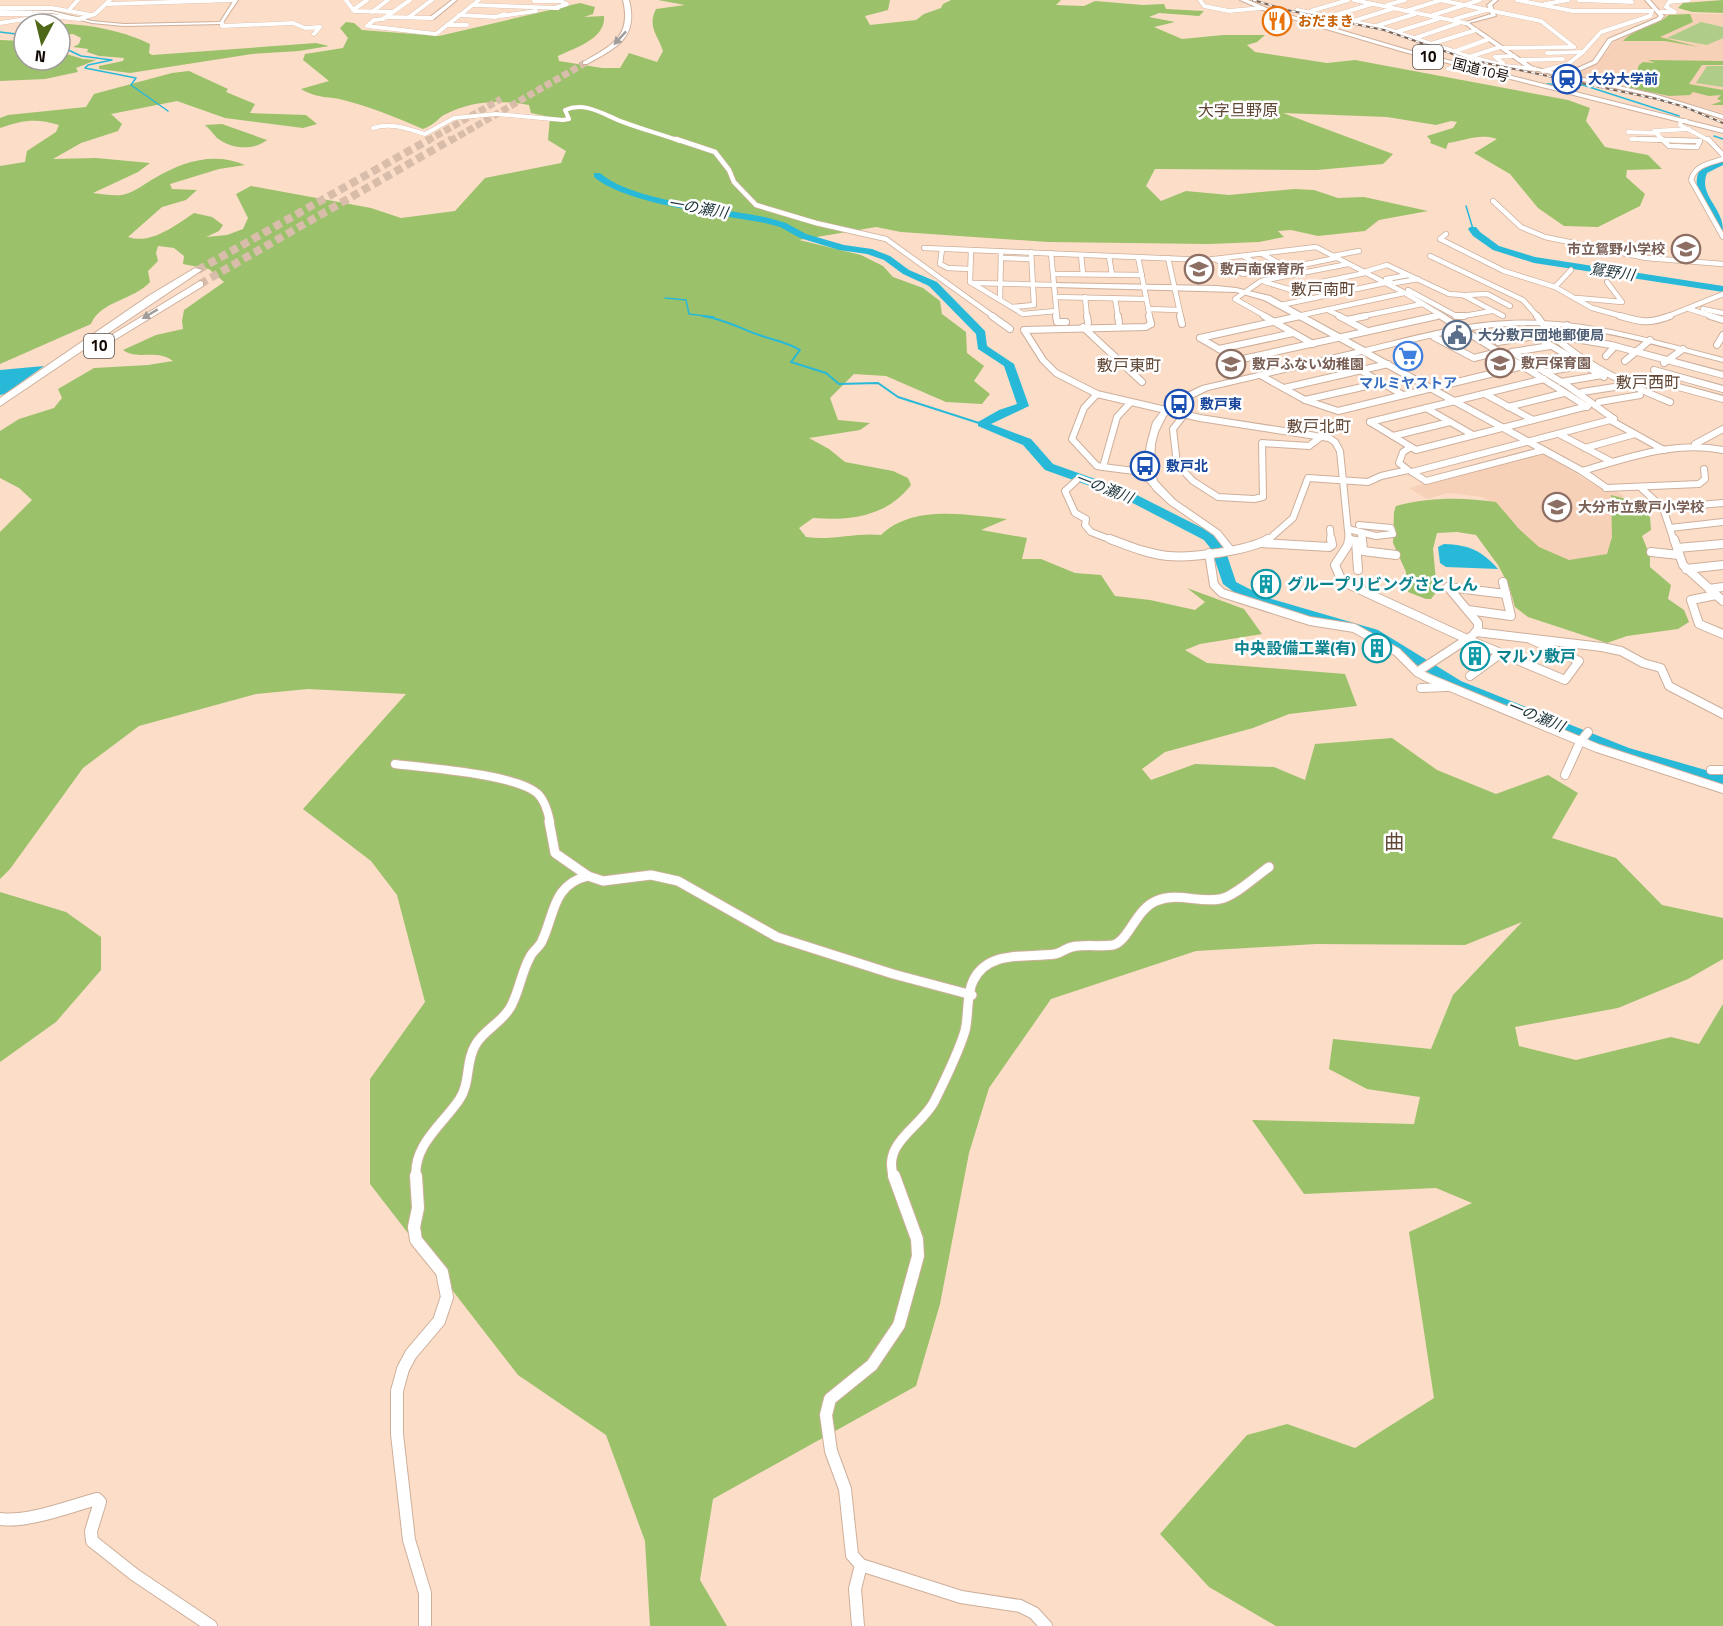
<svg xmlns="http://www.w3.org/2000/svg" width="1723" height="1626" font-family="'Titillium Web','Noto Sans JP',sans-serif">
	<style>
		.built { fill: #f6d1b7 }
		.green { fill: #afcd89 }
		.forest { fill: #9bc16a }
		.water { fill: #28b9d8 }
		.lines { fill: none; stroke-linecap: round; stroke-linejoin: round }
		.stream-far1 { stroke: #28b9d8; stroke-width: 1.5 }
		.stream { stroke: #28b9d8; stroke-width: 2 }
		.river { fill: #28b9d8; fill-rule: evenodd }
		.highway-tunnel-far1 { stroke: #d9bdab; stroke-width: 7; stroke-dasharray: 7 3; stroke-linecap: butt }
		.highway-tunnel { stroke: #d9bdab; stroke-width: 8; stroke-dasharray: 8 4.5; stroke-linecap: butt }
		.street-far5-casing { stroke: #cdaf9b; stroke-width: 4.5 }
		.street-far4-casing { stroke: #cdaf9b; stroke-width: 6 }
		.street-far3-casing { stroke: #cdaf9b; stroke-width: 8 }
		.street-far2-casing { stroke: #cdaf9b; stroke-width: 10 }
		.street-far1-casing { stroke: #cdaf9b; stroke-width: 11 }
		.street-casing { stroke: #cdaf9b; stroke-width: 14 }
		.secondary-casing { stroke: #cdaf9b; stroke-width: 2 }
		.highway-casing { stroke: #cdaf9b; stroke-width: 2 }
		.street-far5 { stroke: #fff; stroke-width: 4 }
		.street-far4 { stroke: #fff; stroke-width: 4.5 }
		.street-far3 { stroke: #fff; stroke-width: 6 }
		.street-far2 { stroke: #fff; stroke-width: 8 }
		.street-far1 { stroke: #fff; stroke-width: 9 }
		.street { stroke: #fff; stroke-width: 12 }
		.secondary { fill: #fff; fill-rule: evenodd }
		.highway { fill: #fff; fill-rule: evenodd }
		.rail-casing { stroke: #786559; stroke-width: 2 }
		.rail { stroke: #fff; stroke-width: 1.5; stroke-dasharray: 4; stroke-linecap: butt }
		.oneway { fill: #a19d9b }
		.labels { text-anchor: middle; stroke-width: 5; stroke-linejoin: round; paint-order: stroke }
		.far-food-label { font-size: 14px; font-weight: bold; fill: #c56008; stroke: #fff; text-anchor: start }
		.far-street-label { font-size: 14px; fill: #130904; stroke: #fff }
		.far-transit-label { font-size: 14px; font-weight: bold; fill: #164399; stroke: #fff; text-anchor: start }
		.far-education-label { font-size: 14px; font-weight: bold; fill: #785e54; stroke: #fff; text-anchor: start }
		.far-service-label { font-size: 14px; font-weight: bold; fill: #4e5e75; stroke: #fff; text-anchor: start }
		.far-shop-label { font-size: 14px; font-weight: bold; fill: #366cbe; stroke: #fff }
		.shield { fill: #fff; stroke: #5a534f; stroke-width: 1.5 }
		.shield-label { font-size: 15px; font-weight: bold; fill: #130904 }
		.far-water-label { font-size: 15px; font-style: italic; fill: #1d3339; stroke: #fff }
		.far-quarter-label { font-size: 16px; fill: #604735; stroke: #fff }
		.culture-label { font-size: 16px; font-weight: bold; fill: #0d838f; stroke: #fff; text-anchor: start }
		.quarter-label { font-size: 20px; fill: #604735; stroke: #fff }
	</style>
	<rect width="100%" height="100%" fill="#fcddc8"/>
	<g class="built">
		<path d="M1664 13 1723 14V113L1642 91 1562 76 1596 61 1606 53 1614 42 1630 32 1659 22Z"/>
		<path d="M1540 452 1603 490 1613 489 1624 496 1619 502 1614 555 1576 562 1537 551 1498 506 1482 497 1448 493 1427 499 1409 488Z"/>
	</g>
	<g class="green">
		<path d="M1701 22 1723 27V38L1707 45 1667 38Z"/>
		<path d="M1707 66H1723V87L1696 83Z"/>
	</g>
	<g class="forest">
		<path d="M658 0H890L888 10 865 16 870 25 916 20 924 14 941 8 943 4 951 0H1061L1056 5 1084 6 1095 1 1143 5 1164 4 1166 9 1204 11 1199 16 1159 13 1149 17 1175 22 1154 27 1182 39 1223 35H1265L1257 42 1247 45 1255 52 1327 63 1355 60 1568 100 1590 108 1586 121 1605 147 1648 155 1662 169 1627 170 1626 177 1645 194 1640 206 1598 227 1564 226 1538 208 1510 174 1474 153 1497 139C1479 133 1465 141 1448 143L1446 149 1430 143 1431 141 1427 136 1453 128 1457 122 1451 121 1436 125 1387 117 1283 113 1393 154 1383 164 1317 170 1155 169 1146 186 1161 201 1186 191 1229 195 1294 189 1314 190 1338 198 1364 197 1428 211 1379 220 1365 231 1318 236 1291 230 1278 231 1284 237 1259 242 1209 244 1048 242 901 232 876 227 799 240 861 255 883 266 893 277 923 288 940 301 942 314 966 332 967 353 984 366 974 381 990 394 982 404 946 402 886 376 854 374 830 398 838 420 870 423 860 430 809 438 829 449 845 462 893 471 908 478 911 485C886 517 850 521 813 518L799 528 806 537C832 541 856 532 881 535 913 504 967 515 1007 519L981 530 1027 538 1022 559H1041L1075 573 1101 575 1115 596 1150 600 1195 610 1205 602 1187 588 1244 609 1262 634 1200 644 1185 650 1207 663 1345 674 1357 706 1289 714 1253 728 1165 752 1142 769 1151 780 1195 764 1274 767 1305 780 1315 744 1392 738 1437 770 1496 794 1548 775 1578 793 1552 838 1616 858 1662 905 1723 918V959L1688 979 1618 1008 1515 1027 1519 1046 1576 1060 1671 1037 1699 1044 1723 1004V1626H1276L1209 1587 1160 1534 1247 1435 1287 1424 1355 1448 1434 1398 1409 1232 1472 1203 1436 1188 1304 1194 1252 1120 1414 1124 1420 1097 1367 1089 1329 1069 1333 1039 1431 1049 1453 995 1522 922 1465 945 1316 944 1196 951 1051 999 989 1088 969 1153 940 1304 916 1386 713 1499 700 1580 727 1626H650L645 1541 606 1435 518 1375 370 1184V1079L425 1002 397 895 371 861 303 809 406 694 308 689 256 694 139 726 83 768 10 869 0 879V532L32 500 19 488 0 478V431L19 419 54 408 62 398 58 389 94 368 148 365 173 361C156 348 138 361 123 350L156 335 183 329 182 321 184 310 224 282 209 269 183 264 184 256 174 248 158 246 156 253 158 261 148 271 150 282C134 300 100 301 91 324L0 364V166L25 162 27 151 56 132 59 125C37 118 22 120 0 128V118L8 115 86 107 94 94 172 73 189 71 228 89 226 92 255 104 250 113 306 115 317 124 303 128 225 118 177 101 111 114 122 124 118 131 81 143 53 159 96 158 150 163 138 172 93 193C102 194 113 196 122 195 135 192 144 184 155 178 184 161 214 152 245 165L219 169 170 184 172 189 197 190 186 200 162 207 128 237C151 245 176 225 194 213L212 217 223 225 219 231 206 237 227 235 243 229 248 218 236 194 251 186 371 208 401 218 455 211 485 178 561 163 566 151 548 140 550 117 531 113 529 105C500 100 473 100 446 114 437 118 437 124 423 129 398 118 373 108 347 101 327 95 321 100 301 89L329 81 303 60 305 54 343 48 348 38 340 28 346 22 354 23 362 30 439 36 580 3 595 7 593 14 584 17 604 16C606 39 575 48 558 56L559 61 602 68H620L629 53 657 62 663 51C658 35 647 27 656 9L685 5Z"/>
		<path d="M1723 0V13L1692 12 1678 8 1683 3Z"/>
		<path d="M1690 14 1693 22 1660 37 1699 47 1665 41H1623C1636 27 1655 27 1669 15Z"/>
		<path d="M60 24C85 23 128 32 150 44L149 53 152 55 316 43 329 46 299 51 252 54 130 73 99 69V66L123 61 124 58 99 56 87 52 88 49 73 47 79 44 81 38 73 34 60 35V32L67 31 60 28Z"/>
		<path d="M0 40 24 41V60H60V52L83 59 96 60 76 68 78 72 45 79 0 81Z"/>
		<path d="M1648 60 1723 61V65H1702L1689 84 1723 90V105H1711L1722 101 1717 99 1721 95 1709 96 1693 92 1690 95 1669 96 1627 87 1642 79 1637 71 1639 65 1643 62 1655 63Z"/>
		<path d="M222 124 267 140C253 151 231 149 217 138 213 134 210 129 205 125Z"/>
		<path d="M1611 495 1630 500 1650 517 1651 530 1642 536 1650 556V567L1671 585 1668 599 1684 610 1689 622 1678 629 1627 636 1607 643 1528 617 1515 607 1509 586 1498 565 1476 535 1457 532 1437 533 1433 549 1437 591 1431 599H1426L1408 592 1406 572 1393 543 1394 512 1396 506C1427 497 1464 497 1496 502L1519 529 1539 547 1569 560 1607 554 1612 537Z"/>
		<path d="M0 892 66 912 101 937V970L56 1022 0 1062Z"/>
	</g>
	<g class="water">
		<path d="M44 366 5 394 0 395V370Z"/>
		<path d="M1444 544C1469 545 1481 550 1498 569L1446 567 1440 563 1438 547Z"/>
	</g>
	<g class="lines">
		<g class="stream-far1">
			<path d="M0 32 24 35"/>
			<path d="M60 38 64 41 60 45"/>
			<path d="M60 46 81 56 112 60 88 65 85 68 136 78 131 85 168 111"/>
			<path d="M1547 84 1583 85 1679 116"/>
			<path d="M1714 136 1723 139"/>
			<path d="M1466 206 1473 229"/>
			<path d="M665 298 686 300 689 314 714 317"/>
		</g>
		<path class="stream" d="M703 316C723 319 740 328 759 335 773 340 787 342 800 350L791 362 826 373 839 384 878 383 898 397 982 424"/>
		<g class="river">
			<path d="M1723 159V165L1707 173C1698 195 1723 207 1723 230L1718 227C1708 209 1689 190 1700 169Z"/>
			<path d="M594 173H600C633 202 725 208 769 218L786 223 806 234 844 245 872 249 890 256 909 270 937 282 985 331 987 346 1014 364 1029 406 991 424 1031 439 1053 464 1129 491 1214 534 1225 549 1236 582 1265 597 1378 630 1461 681 1629 748 1723 775V785L1617 754 1451 687 1381 642 1355 631 1242 598 1223 584 1211 549 1204 540 1121 497 1045 470 1023 445 978 426V422L999 410 1017 404 1004 366 978 349 976 334 929 286 903 274 884 260 867 254 839 250 800 238 780 227 765 223C722 215 625 204 594 177Z"/>
			<path d="M1470 227H1476L1480 232 1499 246 1535 257 1723 286V292L1534 263 1493 250 1473 236 1468 229Z"/>
		</g>
		<g class="highway-tunnel-far1">
			<path d="M427 141 501 99"/>
			<path d="M450 141 585 63"/>
		</g>
		<g class="highway-tunnel">
			<path d="M198 270 430 139"/>
			<path d="M200 284 452 139"/>
		</g>
		<g class="street-far5-casing">
			<g id="street-far5">
				<path d="M346 0 354 11 393 12"/>
				<path d="M410 0 383 19 374 20 367 26 436 34 479 0"/>
				<path d="M1200 0 1204 6 1229 11 1262 8"/>
				<path d="M1354 0 1465 23"/>
				<path d="M1440 0 1541 21 1574 47"/>
				<path d="M1517 0 1573 11H1652L1650 16 1601 32 1583 52 1568 64 1543 71"/>
				<path d="M1579 0 1632 2"/>
				<path d="M534 1H560"/>
				<path d="M108 4 235 0"/>
				<path d="M1545 4 1568 0"/>
				<path d="M473 5 558 8"/>
				<path d="M1387 5 1405 0"/>
				<path d="M0 8H52L91 15"/>
				<path d="M555 8 567 4 558 0"/>
				<path d="M69 10 78 0"/>
				<path d="M353 10 367 0"/>
				<path d="M1297 10 1383 28 1453 51"/>
				<path d="M1311 11 1348 0"/>
				<path d="M1406 11 1441 0"/>
				<path d="M372 12 388 0"/>
				<path d="M1660 12H1675L1666 7 1669 2 1689 0"/>
				<path d="M0 14H32L79 19 95 14 110 0"/>
				<path d="M459 15 496 17 504 14"/>
				<path d="M501 16 536 11"/>
				<path d="M1332 16 1372 4"/>
				<path d="M1430 16 1480 0"/>
				<path d="M387 17 432 18"/>
				<path d="M409 17 432 0"/>
				<path d="M1455 19 1486 10"/>
				<path d="M1353 21 1392 9"/>
				<path d="M0 23 38 17"/>
				<path d="M222 23V26L293 23 305 28 320 27 314 34"/>
				<path d="M447 25H467"/>
				<path d="M1376 26 1415 14"/>
				<path d="M1396 32 1438 19"/>
				<path d="M1415 38 1459 23"/>
				<path d="M1489 39 1453 52 1505 66 1535 69"/>
				<path d="M1431 44 1476 30"/>
				<path d="M1503 48 1574 47"/>
				<path d="M1547 53 1583 52"/>
				<path d="M1472 56 1500 47"/>
				<path d="M1519 60 1563 59"/>
				<path d="M1503 63 1495 57 1514 56"/>
				<path d="M1448 69 1461 65"/>
				<path d="M1686 121H1681L1680 125 1710 141"/>
				<path d="M373 128C391 122 408 129 425 134L454 118 496 114 563 120 569 119 565 110C586 101 604 115 623 122 641 129 661 134 680 141"/>
				<path d="M1628 132 1658 133"/>
				<path d="M1631 139 1691 141"/>
				<path d="M1664 141 1654 131 1689 129"/>
			</g>
		</g>
		<g class="street-far4-casing">
			<g id="street-far4">
				<path d="M676 139 715 152 729 170 734 182 756 205 816 223 886 239 994 317"/>
				<path d="M1639 139 1700 141"/>
				<path d="M1662 139 1669 146 1697 147 1700 141"/>
				<path d="M1708 139 1723 155"/>
				<path d="M1723 159C1710 163 1695 165 1691 180L1723 237"/>
				<path d="M1493 201 1521 227 1545 237 1646 258 1723 264"/>
				<path d="M1446 234 1440 239 1504 271 1555 287 1592 308 1625 317"/>
				<path d="M924 248 1206 260 1316 247 1405 293 1444 317"/>
				<path d="M942 249 940 264 948 268 970 269"/>
				<path d="M971 250 970 282 1023 314 1056 311"/>
				<path d="M1051 253 1057 317"/>
				<path d="M1262 254 1290 269"/>
				<path d="M1081 255 1083 274"/>
				<path d="M1109 256 1112 275"/>
				<path d="M1333 256 1359 251"/>
				<path d="M1430 256 1523 300 1538 317"/>
				<path d="M1138 257 1150 317"/>
				<path d="M1001 258 1031 259"/>
				<path d="M1168 258 1181 317"/>
				<path d="M1215 259 1243 274 1267 269 1243 256"/>
				<path d="M1287 268 1336 258"/>
				<path d="M1364 272 1387 265 1449 294 1463 295 1503 316"/>
				<path d="M1053 274 1142 275"/>
				<path d="M1265 282 1288 289 1308 299"/>
				<path d="M1391 282 1386 279 1408 275"/>
				<path d="M973 283 1054 285"/>
				<path d="M1395 283 1418 279"/>
				<path d="M1555 287 1571 270"/>
				<path d="M1288 289 1365 273"/>
				<path d="M1408 290 1458 317 1492 311"/>
				<path d="M1466 295 1487 294 1510 306"/>
				<path d="M1055 297 1146 299"/>
				<path d="M1085 297 1087 317"/>
				<path d="M1115 298 1118 317"/>
				<path d="M1577 298 1622 302 1607 282"/>
				<path d="M1000 300 1001 251"/>
				<path d="M1281 305 1385 283"/>
				<path d="M1012 307 1034 305 1031 252"/>
				<path d="M1148 309 1179 310"/>
				<path d="M1689 309 1715 317"/>
				<path d="M1703 309 1723 313"/>
				<path d="M1328 310 1342 317"/>
				<path d="M1267 317 1235 299 1261 281 1348 264"/>
				<path d="M1293 317 1404 293"/>
				<path d="M1359 317 1422 304"/>
				<path d="M1430 317 1441 315"/>
				<path d="M1666 317 1723 294"/>
			</g>
		</g>
		<g class="street-far3-casing">
			<g id="street-far3">
				<path d="M992 316 1010 329"/>
				<path d="M1056 316 1057 322H1066"/>
				<path d="M1087 316 1088 323"/>
				<path d="M1118 316 1119 323"/>
				<path d="M1149 316 1151 324"/>
				<path d="M1180 316 1182 324"/>
				<path d="M1264 316 1313 344"/>
				<path d="M1339 316 1367 331"/>
				<path d="M1441 316C1490 347 1539 375 1587 407"/>
				<path d="M1456 316H1464"/>
				<path d="M1537 316C1564 357 1626 384 1670 402"/>
				<path d="M1620 316C1641 322 1649 324 1670 316"/>
				<path d="M1710 316 1723 320"/>
				<path d="M1347 320 1366 316"/>
				<path d="M1151 324 1146 327 1024 330 1043 360 1056 373 1097 394 1200 418 1329 438 1335 442 1340 451 1349 541"/>
				<path d="M1567 325 1569 338 1611 345 1723 375"/>
				<path d="M1083 327 1142 382"/>
				<path d="M1434 337 1474 358 1498 352"/>
				<path d="M1200 338 1238 360 1437 316"/>
				<path d="M1200 338 1300 316"/>
				<path d="M1498 342 1535 336 1604 377"/>
				<path d="M1717 345 1723 335"/>
				<path d="M1219 349 1293 333"/>
				<path d="M1512 352 1568 386 1614 419"/>
				<path d="M1512 352 1550 346"/>
				<path d="M1606 356 1615 346"/>
				<path d="M1625 361 1650 340"/>
				<path d="M1528 362 1568 356"/>
				<path d="M1664 363 1683 349"/>
				<path d="M1360 370 1403 395"/>
				<path d="M1654 370 1723 389"/>
				<path d="M1545 372 1585 365"/>
				<path d="M1262 376 1305 400 1338 411 1523 366"/>
				<path d="M1645 378 1723 399"/>
				<path d="M1561 382 1602 375"/>
				<path d="M1284 388 1388 364"/>
				<path d="M1582 392 1621 386"/>
				<path d="M1097 394 1084 408 1072 439 1097 466 1103 467"/>
				<path d="M1485 394 1533 420"/>
				<path d="M1305 400 1380 383"/>
				<path d="M1599 402 1640 395"/>
				<path d="M1130 403 1117 417 1103 467 1150 473"/>
				<path d="M1508 407 1564 393"/>
				<path d="M1426 408 1473 435"/>
				<path d="M1184 415 1173 429 1177 464 1193 481 1218 497 1254 499 1263 497 1262 443 1309 446 1322 436"/>
				<path d="M1610 420 1664 450"/>
				<path d="M1370 422 1416 450 1588 406"/>
				<path d="M1370 422 1544 379"/>
				<path d="M1559 434 1612 462"/>
				<path d="M1393 436 1450 422"/>
				<path d="M1695 444 1723 429"/>
				<path d="M1585 448 1635 434"/>
				<path d="M1582 471C1627 458 1676 440 1723 450"/>
				<path d="M1412 472 1614 419"/>
				<path d="M1412 472 1426 481 1544 450"/>
				<path d="M1076 481 1065 491 1075 513 1086 519 1085 525 1091 532 1114 541"/>
				<path d="M1640 487 1663 508 1674 541"/>
				<path d="M1606 488 1699 484 1705 479 1704 469"/>
				<path d="M1663 508 1723 503"/>
				<path d="M1670 528 1723 522"/>
				<path d="M1330 529 1331 541"/>
				<path d="M1348 529 1376 536 1393 534 1391 528 1359 525"/>
				<path d="M1361 534 1362 541"/>
				<path d="M1349 540 1353 541"/>
				<path d="M1267 541 1293 518 1308 478 1368 482 1381 476 1408 470 1399 463 1403 452 1411 447"/>
			</g>
		</g>
		<g class="street-far2-casing">
			<g id="street-far2">
				<path d="M1110 539C1129 546 1148 554 1168 556 1192 558 1248 551 1268 539"/>
				<path d="M1349 539 1348 545 1335 565 1340 577 1348 584 1467 639 1565 680 1579 661 1530 639"/>
				<path d="M1362 539 1363 551 1396 555"/>
				<path d="M1674 539 1683 565 1723 601"/>
				<path d="M1349 540 1356 541 1358 570"/>
				<path d="M1261 543 1329 547 1332 545 1331 539"/>
				<path d="M1677 548 1723 544"/>
				<path d="M1651 552 1679 555"/>
				<path d="M1209 553 1214 585 1222 593 1310 621 1354 628 1397 652 1417 672 1426 677 1597 748 1723 789"/>
				<path d="M1686 569 1723 565"/>
				<path d="M1448 587 1506 594"/>
				<path d="M1709 589 1723 587"/>
				<path d="M1716 595 1691 600 1699 624 1723 634"/>
				<path d="M1468 610 1511 616 1503 582"/>
				<path d="M1476 632 1602 647 1621 651 1643 663 1661 668 1669 686 1723 714"/>
				<path d="M1417 672 1472 636 1478 629V623L1448 587"/>
				<path d="M1470 676 1500 654"/>
				<path d="M1421 688 1446 687"/>
				<path d="M395 764C426 768 515 774 537 793 545 800 548 812 550 822"/>
				<path d="M1711 770H1723"/>
				<path d="M1565 775 1580 742 1588 732"/>
			</g>
		</g>
		<g class="street-far1-casing">
			<g id="street-far1">
				<path d="M549 821 555 853 588 876 603 881 651 875 678 881 777 937 893 974 972 995"/>
				<path d="M416 1178C413 1145 442 1125 459 1100 471 1083 465 1061 476 1044 484 1030 501 1023 510 1008 519 993 521 973 530 957 532 952 538 948 541 943 555 916 551 885 588 876"/>
				<path d="M894 1178C881 1143 920 1128 934 1102 945 1080 958 1054 965 1031 969 1015 966 995 973 981 988 949 1028 958 1055 954 1061 953 1066 948 1072 947 1085 944 1100 947 1113 945 1128 942 1136 909 1156 901 1178 892 1198 903 1220 899 1234 897 1256 876 1269 867"/>
			</g>
		</g>
		<g class="street-casing">
			<g id="street">
				<path d="M416 1176 418 1208 414 1227 416 1240 442 1272 447 1297 439 1321 411 1354 403 1369 397 1391V1434L409 1540 425 1593V1626"/>
				<path d="M894 1176 917 1239 918 1256 899 1325 872 1365 830 1399 826 1415 831 1451 845 1489 852 1555 861 1565 961 1597 1020 1606 1034 1613 1046 1626"/>
				<path d="M0 1519C28 1523 70 1506 97 1499L100 1502 91 1531 92 1541 135 1575 211 1626"/>
				<path d="M858 1626 855 1589 861 1565"/>
			</g>
		</g>
		<g class="secondary-casing">
			<g id="secondary">
				<path d="M234 0H238L222 24 124 26 92 23 52 13 0 12V10L52 11 92 21 124 24 220 22Z"/>
				<path d="M452 0H457L434 19H430V17Z"/>
				<path d="M1493 0H1498L1492 5 1496 16 1469 23 1533 67 1564 74 1593 61 1608 39 1657 18 1659 16 1645 0H1650L1664 16 1661 20 1612 41 1597 63 1570 75 1654 94 1723 115V119L1651 96 1529 69 1463 23 1491 14 1487 5Z"/>
				<path d="M1051 283 1217 286 1236 288 1270 296 1365 348C1412 337 1459 323 1508 321 1581 317 1653 340 1723 358V362C1653 345 1580 320 1506 326 1460 329 1416 341 1371 352L1585 469 1609 486V490L1606 491 1579 473 1362 354 1208 390 1179 404 1166 416 1158 432 1155 444 1154 467 1157 481 1175 500 1220 531 1236 551 1231 554 1228 553 1214 535 1169 504 1154 490 1147 481 1145 458 1147 444 1153 422 1160 413 1173 400 1202 386 1356 350 1264 300 1236 292 1054 287 1050 285Z"/>
			</g>
		</g>
		<g class="highway-casing">
			<g id="highway">
				<path d="M623 0H629C639 38 616 48 587 64H583V62C611 46 632 37 623 0Z"/>
				<path d="M1240 0H1248L1269 9 1408 50 1723 129V133L1404 52 1265 11Z"/>
				<path d="M195 268 202 270 0 406V398L150 295Z"/>
				<path d="M200 281 203 282V286L98 350 90 348Z"/>
			</g>
		</g>
		<use href="#street-far5" class="street-far5"/>
		<use href="#street-far4" class="street-far4"/>
		<use href="#street-far3" class="street-far3"/>
		<use href="#street-far2" class="street-far2"/>
		<use href="#street-far1" class="street-far1"/>
		<use href="#street" class="street"/>
		<use href="#secondary" class="secondary"/>
		<use href="#highway" class="highway"/>
		<g class="rail-casing">
			<path id="rail" d="M1253 0 1287 10 1384 30 1467 59 1657 99 1685 107 1723 123"/>
		</g>
		<use href="#rail" class="rail"/>
	</g>
	<defs><path id="oneway-solid" d="M-6-.8H1V-3.2L6.5 0L1 3.2V.8H-6Z" transform="scale(1.5)"/></defs>
	<g class="oneway">
		<use href="#oneway-solid" transform="translate(620 38) rotate(133)"/>
		<use href="#oneway-solid" transform="translate(150 314) rotate(149)"/>
	</g>
	<defs>
		<g id="restaurant-ring" transform="scale(1.5)"><circle r="9.5" fill="#fff" stroke="#e8710a" stroke-width="1.5"/><path d="M-5-6h1v4h1v-4h1v4h1v-4h1v5L-1.5 .5V6h-2V.5L-5-1ZM5-6V6H3V1.5H1.5Q1.5-4 5-6Z" fill="#e8710a"/></g>
		<g id="station-ring" transform="scale(1.5)"><circle r="9.5" fill="#fff" stroke="#1a4fb4" stroke-width="1.5"/><path d="M-3-6H3Q5-6 5-4V2Q5 4 3 4L4.5 6H3L1.5 4h-3L-3 6H-4.5L-3 4Q-5 4-5 2V-4Q-5-6-3-6ZM-3.5-4v3h7v-3ZM-3.5 1v1.5H-2V1ZM2 1v1.5H3.5V1Z" fill="#1a4fb4"/></g>
		<g id="school-ring" transform="scale(1.5)"><circle r="9.5" fill="#fff" stroke="#8d6e63" stroke-width="1.5"/><path d="M0-5L7-2L0 1L-7-2ZM-4 1L0 2.5L4 1V4Q0 6-4 4Z" fill="#8d6e63"/></g>
		<g id="civic-ring" transform="scale(1.5)"><circle r="9.5" fill="#fff" stroke="#5c6f8a" stroke-width="1.5"/><path d="M-.6-6.5H3V-4.5H.6V-3L4-1V1h2V6H-6V1h2V-1L-.6-3ZM-1.2 2.5V6h2.4V2.5Z" fill="#5c6f8a"/></g>
		<g id="supermarket-ring" transform="scale(1.5)"><circle r="9.5" fill="#fff" stroke="#3f7fe0" stroke-width="1.5"/><path d="M-6-5.5h2.5l.6 2H6L4.5 2H-2.5L-4.4-4H-6ZM-1.5 3.2a1.3 1.3 0 1 0 .1 0ZM3 3.2a1.3 1.3 0 1 0 .1 0Z" fill="#3f7fe0"/></g>
		<g id="bus-ring" transform="scale(1.5)"><circle r="9.5" fill="#fff" stroke="#1a4fb4" stroke-width="1.5"/><path d="M-5-6H5V4H4V6H2V4H-2V6H-4V4H-5ZM-3.5-4V0h7V-4ZM-3.5 1.2v1.5H-2V1.2ZM2 1.2v1.5H3.5V1.2Z" fill="#1a4fb4"/></g>
		<g id="building-ring" transform="scale(1.5)"><circle r="9.5" fill="#fff" stroke="#0f9aa8" stroke-width="1.5"/><path d="M-4-6H4V6H1V3H-1V6H-4ZM-2.5-4.3h1.7v1.8h-1.7ZM.8-4.3h1.7v1.8H.8ZM-2.5-1h1.7V.8h-1.7ZM.8-1h1.7V.8H.8Z" fill="#0f9aa8"/></g>
	</defs>
	<g fill-rule="evenodd">
		<use href="#restaurant-ring" x="1277" y="21"/>
		<use href="#station-ring" x="1567" y="79"/>
		<use href="#school-ring" x="1686" y="249"/>
		<use href="#school-ring" x="1199" y="269"/>
		<use href="#civic-ring" x="1457" y="335"/>
		<use href="#supermarket-ring" x="1408" y="356"/>
		<use href="#school-ring" x="1500" y="363"/>
		<use href="#school-ring" x="1231" y="364"/>
		<use href="#bus-ring" x="1179" y="404"/>
		<use href="#bus-ring" x="1145" y="466"/>
		<use href="#school-ring" x="1557" y="507"/>
		<use href="#building-ring" x="1266" y="584"/>
		<use href="#building-ring" x="1377" y="648"/>
		<use href="#building-ring" x="1475" y="656"/>
	</g>
	<g class="labels">
		<g class="far-food-label">
			<text x="1298" y="26">おだまき</text>
		</g>
		<g class="far-street-label">
			<text transform="translate(1481 70) rotate(14)" y="5">国道10号</text>
		</g>
		<g class="far-transit-label">
			<text x="1588" y="84">大分大学前</text>
			<text x="1200" y="409">敷戸東</text>
			<text x="1166" y="471">敷戸北</text>
		</g>
		<g class="far-education-label">
			<text x="1665" y="254" text-anchor="end">市立鴛野小学校</text>
			<text x="1220" y="274">敷戸南保育所</text>
			<text x="1521" y="368">敷戸保育園</text>
			<text x="1252" y="369">敷戸ふない幼稚園</text>
			<text x="1578" y="512">大分市立敷戸小学校</text>
		</g>
		<g class="far-service-label">
			<text x="1478" y="340">大分敷戸団地郵便局</text>
		</g>
		<g class="far-shop-label">
			<text x="1408" y="388">マルミヤストア</text>
		</g>
		<g class="shield">
			<rect x="1413" y="45" width="30" height="24" rx="4.5"/>
			<rect x="84" y="334" width="30" height="24" rx="4.5"/>
		</g>
		<g class="shield-label">
			<text x="1428" y="62">10</text>
			<text x="99" y="351">10</text>
		</g>
		<g class="far-water-label">
			<text transform="translate(698 208) rotate(10)" y="5">一の瀬川</text>
			<text transform="translate(1612 272) rotate(9)" y="5">鴛野川</text>
			<text transform="translate(1104 488) rotate(21)" y="5">一の瀬川</text>
			<text transform="translate(1536 716) rotate(22)" y="5">一の瀬川</text>
		</g>
		<g class="far-quarter-label">
			<text x="1238" y="116">大字旦野原</text>
			<text x="1323" y="295">敷戸南町</text>
			<text x="1129" y="371">敷戸東町</text>
			<text x="1648" y="388">敷戸西町</text>
			<text x="1319" y="432">敷戸北町</text>
		</g>
		<g class="culture-label">
			<text x="1287" y="590">グループリビングさとしん</text>
			<text x="1356" y="654" text-anchor="end">中央設備工業(有)</text>
			<text x="1496" y="662">マルソ敷戸</text>
		</g>
		<g class="quarter-label">
			<text x="1394" y="849">曲</text>
		</g>
	</g>
	<g transform="translate(42 42) rotate(187)"><circle r="28" fill="#ffffff" stroke="#a19d9b" stroke-width="1.5"/>
	<path d="M0-4.5L10 22L0 15L-10 22Z" fill="#4f6818"/>
	<text y="-9" font-size="16" font-weight="bold" text-anchor="middle" fill="#130904">N</text>
	</g>
</svg>
